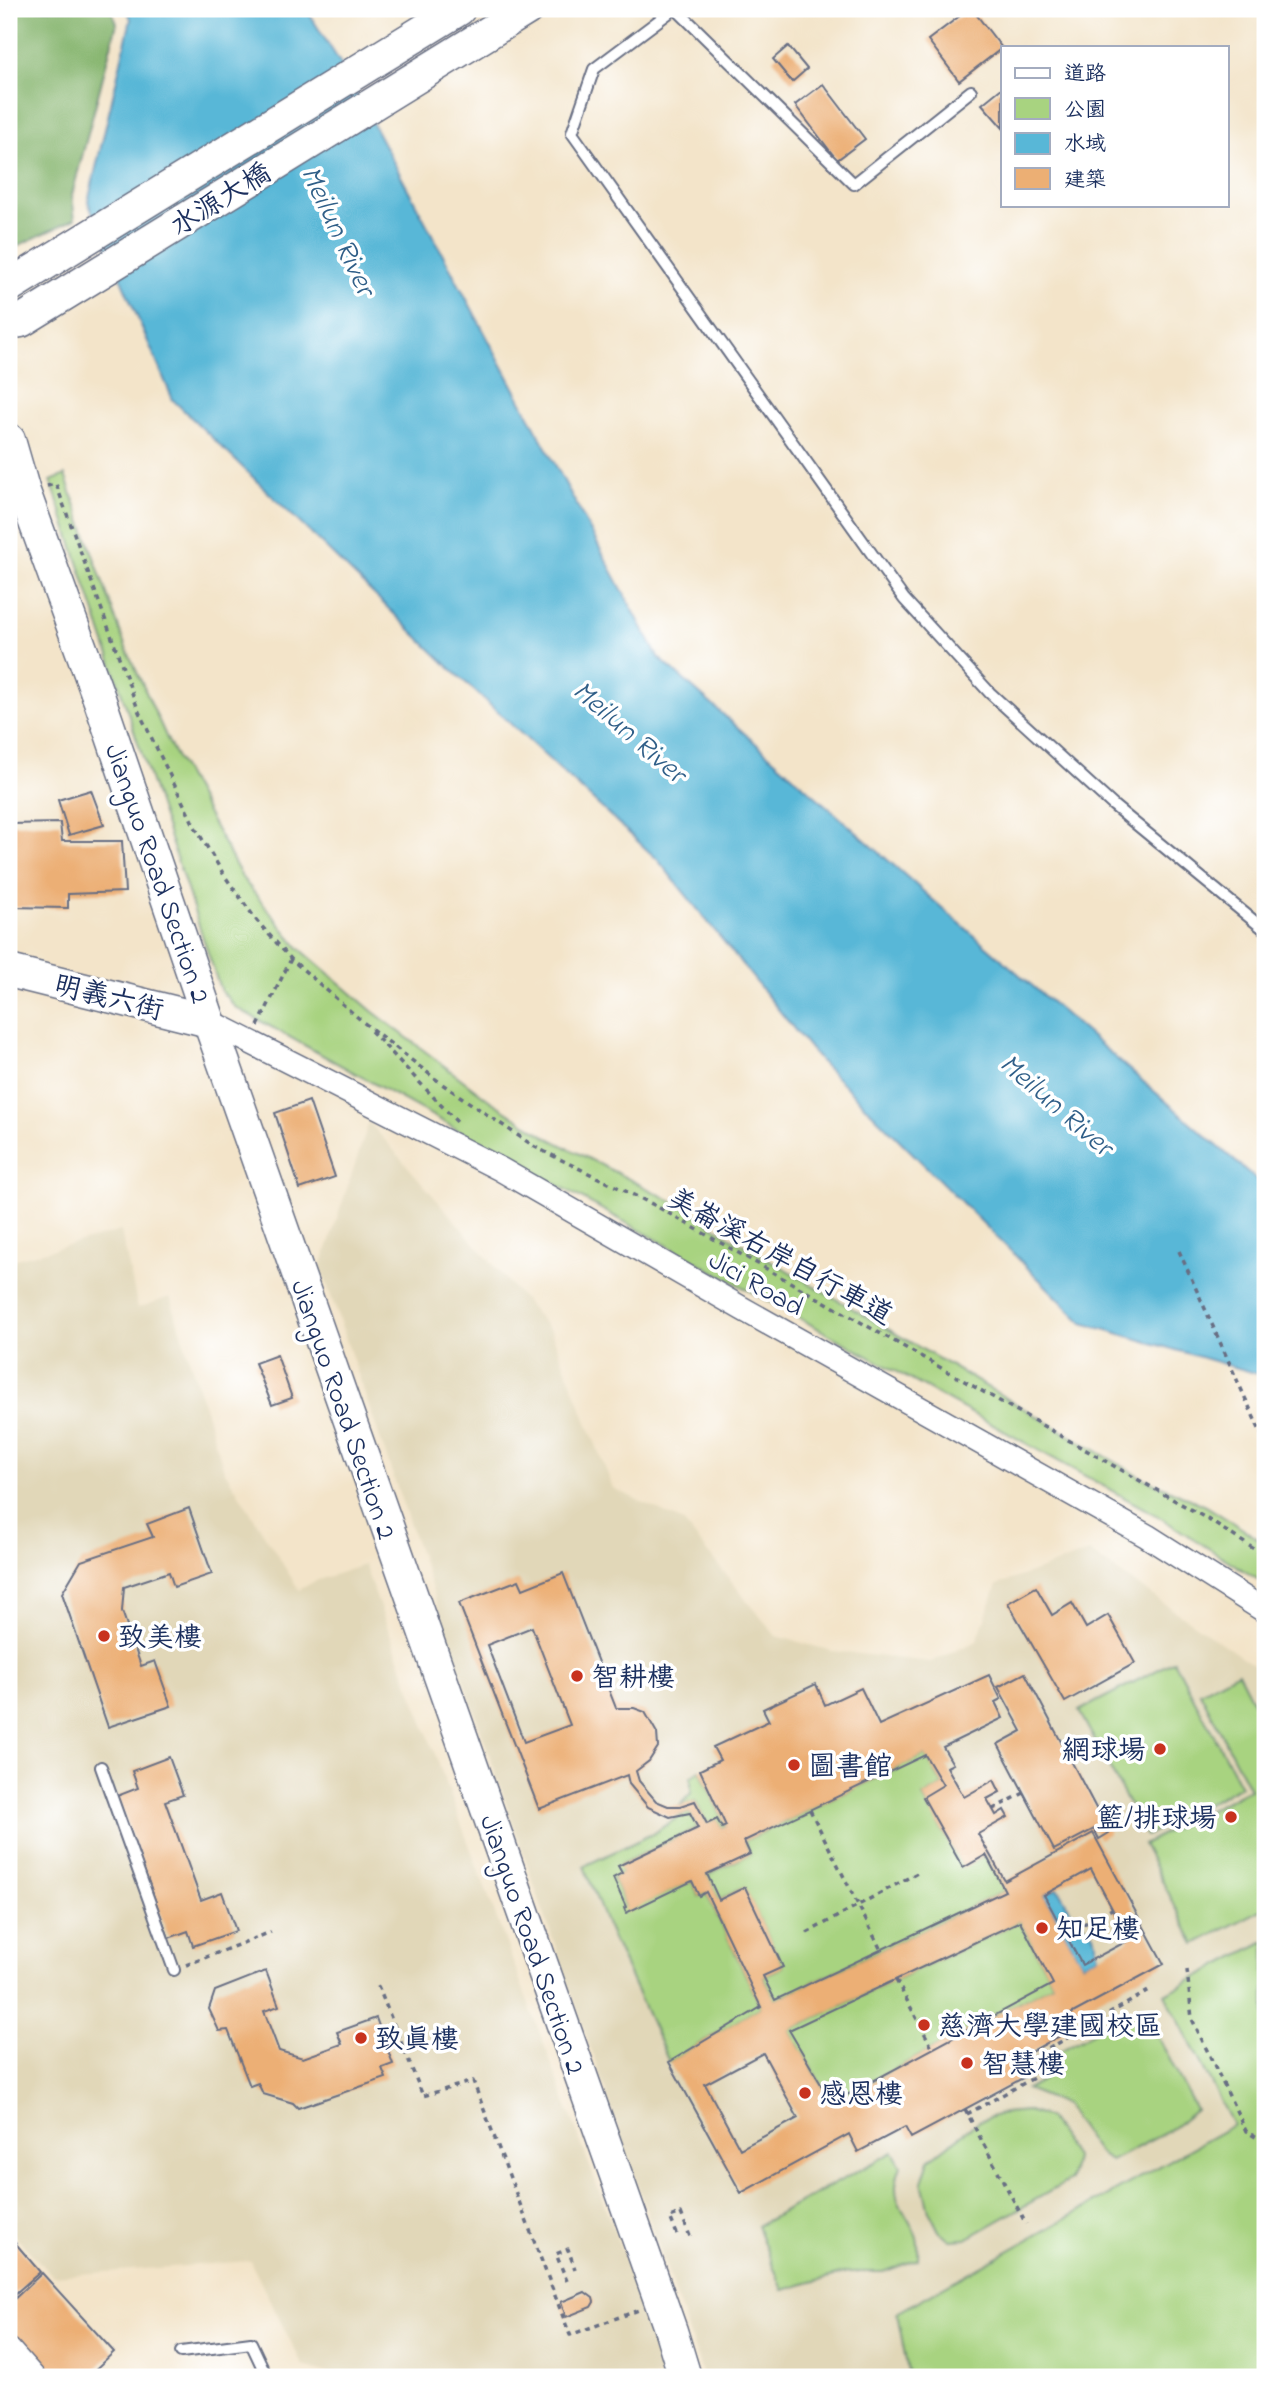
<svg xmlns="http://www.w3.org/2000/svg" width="1274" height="2386" font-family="'Indie Flower','LXGW WenKai TC',sans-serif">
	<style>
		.built { fill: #e1d7b8 }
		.green { fill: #a8d380; stroke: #62816f; stroke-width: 2 }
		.forest { fill: #86b56e; stroke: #507266; stroke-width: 2 }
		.water { fill: #58b7d7; stroke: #3a739a; stroke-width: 2 }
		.building { fill: #ecaf74; fill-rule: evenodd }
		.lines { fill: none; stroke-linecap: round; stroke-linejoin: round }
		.lane-casing { stroke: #676e83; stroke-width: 14 }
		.street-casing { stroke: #676e83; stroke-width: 26 }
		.secondary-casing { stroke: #676e83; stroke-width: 35 }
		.path { stroke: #676e83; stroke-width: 3.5; stroke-dasharray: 5 5; stroke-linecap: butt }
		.lane { stroke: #fff; stroke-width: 10 }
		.street { stroke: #fff; stroke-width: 23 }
		.secondary { stroke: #fff; stroke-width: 32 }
		.poi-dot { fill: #c8321e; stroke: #fff; stroke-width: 2.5 }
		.labels { text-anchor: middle; stroke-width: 7; stroke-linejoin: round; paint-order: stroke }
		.street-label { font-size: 28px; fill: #1b2f5e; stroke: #fff }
		.poi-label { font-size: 28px; fill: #1b2f5e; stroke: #fff; text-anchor: start }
		.water-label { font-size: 30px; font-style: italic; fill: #305f88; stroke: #fff }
	</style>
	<rect width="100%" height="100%" fill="#fff"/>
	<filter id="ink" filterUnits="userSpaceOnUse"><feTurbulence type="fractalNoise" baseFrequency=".0143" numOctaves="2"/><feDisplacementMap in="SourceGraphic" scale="14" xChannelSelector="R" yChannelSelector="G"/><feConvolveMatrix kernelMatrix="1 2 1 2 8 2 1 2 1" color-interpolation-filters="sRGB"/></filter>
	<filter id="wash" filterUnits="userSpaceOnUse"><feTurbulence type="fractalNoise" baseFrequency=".00686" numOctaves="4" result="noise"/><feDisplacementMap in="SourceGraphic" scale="28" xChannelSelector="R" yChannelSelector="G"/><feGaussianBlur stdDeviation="1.57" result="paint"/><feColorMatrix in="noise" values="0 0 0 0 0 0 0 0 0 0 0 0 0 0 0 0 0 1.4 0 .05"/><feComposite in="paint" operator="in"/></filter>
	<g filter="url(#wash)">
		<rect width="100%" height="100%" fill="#f3e4c9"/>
		<g class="built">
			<path d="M369 1122 551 1331 613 1488 683 1522 776 1636 832 1651 931 1662 977 1641 997 1585 1089 1552 1265 1673V2377H704L321 1267Z"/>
			<path d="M121 1231 138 1308 170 1297 224 1470 299 1590 315 1581 364 1565 669 2377H342L303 2366 250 2261 53 2276 9 2230V1261Z"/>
		</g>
		<g class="green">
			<path d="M65 475 126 648 169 743 243 879 299 948 372 1011 489 1100 548 1138 680 1205 737 1241 1141 1477 1206 1506 1265 1543V1584L1156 1515 235 1007 220 989 51 481Z"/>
			<path d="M1174 1661 1241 1786 1146 1836 1079 1711Z"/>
			<path d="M1238 1672 1265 1725V1908L1195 1944 1143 1844 1250 1789 1200 1692Z"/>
			<path d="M925 1755 943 1785 923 1797 963 1867 986 1855 1005 1891 775 2000 763 1976 783 1967 744 1887 719 1900 707 1875 750 1854 744 1841Z"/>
			<path d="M700 1770 726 1826 722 1828 717 1819 707 1824 695 1801 680 1806 691 1793V1777Z"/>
			<path d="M690 1813 698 1828 619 1865 622 1873 613 1878 626 1907V1912L692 1881 699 1896 706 1892 761 2007 669 2062 607 1926 584 1866 652 1834 680 1816Z"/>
			<path d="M1020 1921 1053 1984 832 2103 789 2030Z"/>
			<path d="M1265 1941V2377H909L897 2313 1233 2125 1165 1994Z"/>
			<path d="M1142 2006 1196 2110 1169 2131 1111 2161 1099 2154 1064 2104 1026 2089 1045 2079 1038 2063Z"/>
			<path d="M1028 2111 1049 2118 1075 2158 1070 2180 966 2239 950 2240 939 2231 929 2211 922 2182 929 2160 979 2121 1003 2113Z"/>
			<path d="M893 2152 901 2166C887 2201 905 2207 917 2237 919 2244 918 2252 918 2259L883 2272H848L783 2290 757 2226Z"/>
		</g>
		<path class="forest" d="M9 9H111L117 23 72 195 75 219 9 250Z"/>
		<g class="water">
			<path d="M127 9H306L341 64 658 657 933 900 1265 1187V1376L1083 1323 819 1060 658 860 450 668 173 400 88 202 131 19Z"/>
			<path d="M1057 1888 1073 1914 1094 1934 1099 1956 1082 1965 1044 1895Z"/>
		</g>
		<g id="blocks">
			<g class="building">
				<path d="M969 9H972L1002 48 959 81 928 40Z"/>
				<path d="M788 46 807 69 792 82 773 59Z"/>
				<path d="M823 84 865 139 837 160 795 105Z"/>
				<path d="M1003 87V128L982 104Z"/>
				<path d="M91 790 104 825 69 835 58 800Z"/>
				<path d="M60 823 62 841H122L125 892 68 894V908L9 907V824Z"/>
				<path d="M309 1101 335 1177 300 1189 275 1113Z"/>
				<path d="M277 1355 292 1398 272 1405 255 1363Z"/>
				<path d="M189 1508 212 1574 174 1587 169 1572 124 1587 122 1611 141 1666 155 1661 171 1706 108 1727 62 1593 81 1561 153 1537 147 1524Z"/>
				<path d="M563 1573 616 1708H634L645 1712 657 1733 658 1747 649 1761 636 1771 639 1781 656 1801 668 1806H680L695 1801 707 1824 717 1819 722 1828 726 1826 700 1770 720 1760 713 1747 769 1721 763 1709 816 1684 825 1705 861 1688 879 1725 989 1675 1001 1699 995 1702 1003 1718 943 1747 953 1764 947 1767 964 1797 994 1780 1000 1792 987 1799 996 1815 1004 1810 1008 1817 978 1834 1005 1881 1093 1833 1164 1964 1069 2015 1076 2027 1025 2055 1034 2072 911 2138 905 2127 858 2152 849 2134 741 2193 669 2062 761 2007 706 1892 699 1896 692 1881 626 1913 624 1908 626 1907 613 1878 622 1873 618 1866 698 1828 690 1813 670 1817 648 1807 629 1784 627 1775 539 1809 459 1603 519 1580 523 1589ZM532 1627 570 1725 524 1742 487 1645ZM925 1755 943 1785 923 1797 963 1868 986 1855 1005 1891 775 2000 763 1976 783 1967 745 1887 719 1900 707 1874 750 1854 744 1841ZM1091 1869 1129 1940 1082 1965 1044 1895ZM1020 1921 1053 1984 832 2103 789 2030ZM763 2053 798 2118 740 2149 705 2084Z"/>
				<path d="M1036 1587 1052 1615 1072 1603 1086 1628 1108 1615 1135 1663 1065 1702 1008 1603Z"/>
				<path d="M1025 1673 1109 1833 1099 1839 1094 1829 1054 1850 998 1744 1022 1731 998 1687Z"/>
				<path d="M169 1757 183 1795 165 1801 201 1900 222 1892 236 1931 193 1946 188 1931 169 1938 117 1796 138 1788 132 1771Z"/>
				<path d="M266 1971 279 2006 264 2011 279 2051 303 2058 342 2044 337 2032 376 2018 393 2064 382 2068 386 2078 298 2108 293 2103 263 2094 258 2083 250 2086 228 2030 219 2031 209 2009 215 1991Z"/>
				<path d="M11 2238 40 2272 9 2299V2240Z"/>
				<path d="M42 2273 114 2352 87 2377H48L9 2334V2304Z"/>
				<path d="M585 2292 593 2298 594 2302 591 2307 566 2317 561 2302Z"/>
			</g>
		</g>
	</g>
	<g filter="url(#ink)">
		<use href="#blocks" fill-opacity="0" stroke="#676e83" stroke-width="2"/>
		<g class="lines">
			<g class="lane-casing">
				<g id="lane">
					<path d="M674 9 594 69 572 133 904 599 990 693 1114 806 1265 930"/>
					<path d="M676 9 854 184 971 91"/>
					<path d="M101 1767 174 1970"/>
					<path d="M181 2352 251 2343 267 2377"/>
				</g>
			</g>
			<g class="street-casing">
				<g id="street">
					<path d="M209 1021 500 1169 743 1309 1147 1536 1265 1611"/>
					<path d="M9 2350 33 2377"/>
				</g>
			</g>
			<g class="secondary-casing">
				<g id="secondary">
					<path d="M9 286 459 9"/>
					<path d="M9 323 21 321 527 9"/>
					<path d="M9 440 24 492 100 701 209 1021 671 2331 685 2377"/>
					<path d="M9 971 209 1021"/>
				</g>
			</g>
			<g class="path">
				<path d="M47 486 56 484 139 712 195 827 224 875 257 921 291 959 363 1022 442 1084 535 1147 654 1205 1204 1517 1265 1556"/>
				<path d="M258 1026 291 959"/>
				<path d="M371 1031 457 1122"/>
				<path d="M1179 1251 1265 1442"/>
				<path d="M993 1809 1024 1793"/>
				<path d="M810 1810 881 1950"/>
				<path d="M807 1933 919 1872"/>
				<path d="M1065 1934 1112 1909"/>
				<path d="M186 1965 271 1932"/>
				<path d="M1187 1970 1192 2019 1246 2131 1265 2143"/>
				<path d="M896 1980 933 2049"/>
				<path d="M378 1986 423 2096 473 2081 570 2335 639 2310"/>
				<path d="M965 2109 1026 2224"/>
				<path d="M967 2114 1039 2075 1031 2059 1150 1990"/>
				<path d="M677 2234 670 2217 681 2213 691 2239"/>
				<path d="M567 2281 556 2254 568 2249 575 2269"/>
			</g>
			<use href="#lane" class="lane"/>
			<use href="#street" class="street"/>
			<use href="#secondary" class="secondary"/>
		</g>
	</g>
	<g class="poi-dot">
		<circle cx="104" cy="1636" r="7"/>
		<circle cx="577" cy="1676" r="7"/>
		<circle cx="1160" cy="1749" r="7"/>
		<circle cx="794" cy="1765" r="7"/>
		<circle cx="1231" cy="1817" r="7"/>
		<circle cx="1042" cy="1928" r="7"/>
		<circle cx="924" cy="2025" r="7"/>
		<circle cx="361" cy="2038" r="7"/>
		<circle cx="967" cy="2063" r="7"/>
		<circle cx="805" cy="2093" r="7"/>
	</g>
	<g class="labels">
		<g class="street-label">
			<text transform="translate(220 198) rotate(-32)" y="10">水源大橋</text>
			<text transform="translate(159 873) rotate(71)" y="10">Jianguo Road Section 2</text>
			<text transform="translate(109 996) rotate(14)" y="10">明義六街</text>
			<text transform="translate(781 1255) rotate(29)" y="10">美崙溪右岸自行車道</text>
			<text transform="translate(757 1282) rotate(30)" y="10">Jici Road</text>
			<text transform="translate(345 1409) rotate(71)" y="10">Jianguo Road Section 2</text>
			<text transform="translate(534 1944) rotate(71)" y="10">Jianguo Road Section 2</text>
		</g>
		<g class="poi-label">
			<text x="118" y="1646">致美樓</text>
			<text x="591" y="1686">智耕樓</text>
			<text x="1146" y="1759" text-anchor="end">網球場</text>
			<text x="808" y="1775">圖書館</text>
			<text x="1217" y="1827" text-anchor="end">籃/排球場</text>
			<text x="1056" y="1938">知足樓</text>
			<text x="938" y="2035">慈濟大學建國校區</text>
			<text x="375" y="2048">致真樓</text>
			<text x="981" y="2073">智慧樓</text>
			<text x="819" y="2103">感恩樓</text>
		</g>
		<g class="water-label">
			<text transform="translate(339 230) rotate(65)" y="10">Meilun River</text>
			<text transform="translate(630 731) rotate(41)" y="10">Meilun River</text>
			<text transform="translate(1057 1104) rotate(41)" y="10">Meilun River</text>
		</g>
	</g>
	<rect width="1274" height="2386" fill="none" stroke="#fff" stroke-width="35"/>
	<rect x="1001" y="46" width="228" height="161" fill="#ffffff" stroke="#a4acbf" stroke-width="2"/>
	<rect x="1015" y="68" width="35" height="10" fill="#ffffff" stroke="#a4acbf" stroke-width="2"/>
	<text x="1064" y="80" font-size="21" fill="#1b2f5e">道路</text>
	<rect x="1015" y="98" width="35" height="21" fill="#a8d380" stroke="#a4acbf" stroke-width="2"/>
	<text x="1064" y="116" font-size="21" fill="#1b2f5e">公園</text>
	<rect x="1015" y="133" width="35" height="21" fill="#58b7d7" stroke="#a4acbf" stroke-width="2"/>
	<text x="1064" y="150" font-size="21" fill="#1b2f5e">水域</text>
	<rect x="1015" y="168" width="35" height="21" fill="#ecaf74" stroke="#a4acbf" stroke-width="2"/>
	<text x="1064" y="186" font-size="21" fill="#1b2f5e">建築</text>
</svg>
